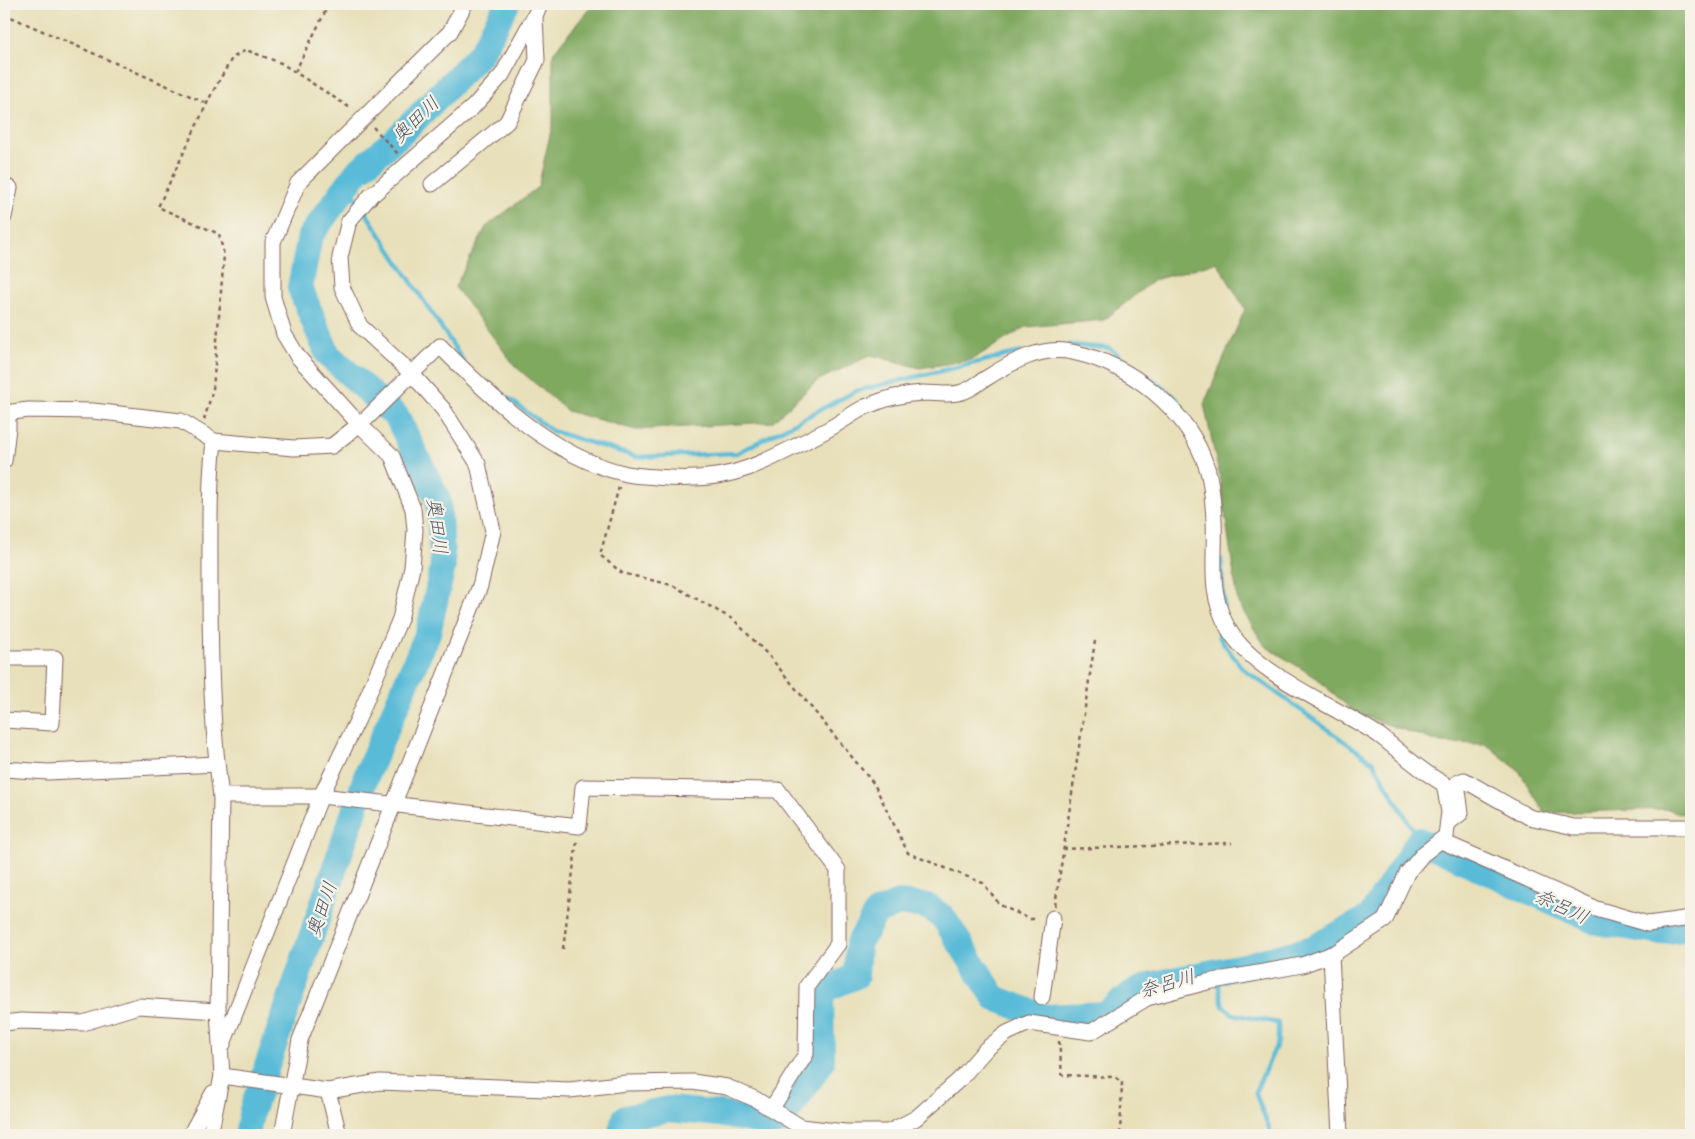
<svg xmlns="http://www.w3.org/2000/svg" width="1695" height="1139" font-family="'Shantell Sans','Klee One',sans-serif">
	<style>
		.forest { fill: #80a960; stroke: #656446 }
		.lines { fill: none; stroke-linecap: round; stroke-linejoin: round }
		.stream { stroke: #5abbd8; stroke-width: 4.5 }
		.river { stroke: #5abbd8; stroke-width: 26 }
		.minor-casing { stroke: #81635d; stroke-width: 17 }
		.path { stroke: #81635d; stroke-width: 2.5; stroke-dasharray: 4 4; stroke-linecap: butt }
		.minor { stroke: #fff; stroke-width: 15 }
		.minor-bridge-casing { stroke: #81635d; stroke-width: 17; stroke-linecap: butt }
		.minor-bridge { stroke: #fff; stroke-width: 15 }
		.labels { text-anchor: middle; stroke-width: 4.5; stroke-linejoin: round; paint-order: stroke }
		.water-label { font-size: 19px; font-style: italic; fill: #505668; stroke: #f7f3e8 }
	</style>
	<rect width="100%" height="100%" fill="#f7f3e8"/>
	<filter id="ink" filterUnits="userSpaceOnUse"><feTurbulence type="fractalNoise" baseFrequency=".02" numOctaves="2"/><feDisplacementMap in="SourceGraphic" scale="10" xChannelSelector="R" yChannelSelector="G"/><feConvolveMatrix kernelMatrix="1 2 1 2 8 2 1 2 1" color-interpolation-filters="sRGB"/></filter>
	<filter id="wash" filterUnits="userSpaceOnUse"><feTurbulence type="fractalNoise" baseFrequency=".0096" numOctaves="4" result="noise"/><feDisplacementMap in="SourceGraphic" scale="20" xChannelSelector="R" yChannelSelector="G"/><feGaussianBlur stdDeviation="1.12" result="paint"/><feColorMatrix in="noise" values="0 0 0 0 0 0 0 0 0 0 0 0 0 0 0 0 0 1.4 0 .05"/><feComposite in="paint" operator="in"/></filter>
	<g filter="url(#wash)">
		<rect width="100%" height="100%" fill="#e8e0ba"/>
		<path class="forest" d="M593 4H1691V817L1668 809 1545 813 1519 771 1486 744 1441 743 1355 713 1315 677 1265 646 1238 603 1220 479 1204 404 1245 309 1217 262 1154 280 1104 320 1026 327 971 360 920 368 871 355 817 381 772 422 636 430 567 411 515 366 455 287 486 227 538 187 553 122V53Z"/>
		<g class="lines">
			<g class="stream">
				<path d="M348 185 359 203"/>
				<path d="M364 210 464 362"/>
				<path d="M1070 345 1109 348 1176 398 1185 415"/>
				<path d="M488 383 552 431 637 457 737 453 856 391 1021 352"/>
				<path d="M1221 559 1224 606"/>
				<path d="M1221 626 1219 637 1242 668 1373 762 1419 840"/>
				<path d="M1215 971 1223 1006 1233 1014 1278 1023V1042L1255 1092 1272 1135"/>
			</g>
			<g class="river">
				<path d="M247 1135 252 1110 368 771 428 633 443 566 438 499 397 417 328 355 300 288 310 236 357 172 402 133 481 53 507 4"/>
				<path d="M620 1135 625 1118 668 1109 720 1114 770 1124 781 1121 822 1062 821 991 856 976 858 944 876 913 898 903 927 906 943 917 995 998 1045 1017 1106 1014 1132 993 1154 984 1243 966 1313 948 1370 917 1419 840 1596 922 1657 932 1691 928"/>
			</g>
		</g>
	</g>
	<g filter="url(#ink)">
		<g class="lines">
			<g class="minor-casing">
				<g id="minor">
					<path d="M432 184 507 122 537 60 535 17"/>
					<path d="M4 186 10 188 4 217"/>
					<path d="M370 197 473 107 502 75 541 4"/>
					<path d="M4 413 29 410 93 411 181 421 214 441 294 448 332 446 367 418 440 346C490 397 551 456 623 473 634 476 645 476 656 477 686 480 719 479 748 468 775 458 800 444 825 431 839 424 851 414 865 407 883 399 903 394 923 393 935 393 951 396 962 392 970 390 978 383 985 379 1010 363 1041 345 1072 352 1130 364 1188 409 1207 468 1212 483 1213 504 1214 520 1216 561 1207 592 1229 630 1256 675 1336 706 1380 736 1401 752 1420 771 1444 784L1449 812 1446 836 1423 854 1407 873 1385 920 1335 953 1302 965 1207 982 1147 998 1091 1032 1029 1023 1007 1033 986 1049 960 1079 916 1118 889 1132H845L801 1127 755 1099 727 1087 692 1082 626 1083 570 1090 380 1082 328 1091 222 1076"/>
					<path d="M4 461 8 428V414"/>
					<path d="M4 658H55L52 723 4 720"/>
					<path d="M4 769 48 772 217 764"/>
					<path d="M221 796H321L579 826 583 787 778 790 838 870V944L807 986 806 1054 772 1108"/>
					<path d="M1448 823 1461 813 1457 783 1464 780 1529 817 1574 827H1691"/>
					<path d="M1441 841 1593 908 1648 924 1691 918"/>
					<path d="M1331 954 1340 1135"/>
					<path d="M1042 997 1053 918"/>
					<path d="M4 1023 21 1021 83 1023 138 1006 218 1011"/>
					<path d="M221 1049 321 796 358 719 400 619 412 568 415 530 413 509 392 456 359 424 298 357 284 334 273 297V242L298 183 450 32 465 4"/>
					<path d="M328 1091 339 1135"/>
					<path d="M190 1135 213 1093"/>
					<path d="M210 1135 222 1076 218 1011 221 796C211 723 210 649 210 575 210 530 209 486 214 441"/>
					<path d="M282 1135 300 1040 480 586 493 531 478 464 443 409 411 373 360 326 342 287 340 257 349 221"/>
				</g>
			</g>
			<g class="path">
				<path d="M4 14 206 103"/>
				<path d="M295 72 329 4"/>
				<path d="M373 127 398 154"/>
				<path d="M204 420 213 389 224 255 219 234 158 207 210 97 232 58 246 50 281 63 352 109"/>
				<path d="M619 487 600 555 622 573 672 585 734 620 770 657 874 784 908 853 983 883 1000 905 1030 919H1038"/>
				<path d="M1063 849 1232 843"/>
				<path d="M1055 906 1095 641"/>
				<path d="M563 949 577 840"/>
				<path d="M1059 1041 1062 1075 1115 1077 1122 1082 1120 1135"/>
			</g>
			<use href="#minor" class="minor"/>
			<g class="minor-bridge-casing">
				<path id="minor-bridge" d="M349 221 372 194"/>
			</g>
			<use href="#minor-bridge" class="minor-bridge"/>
		</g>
	</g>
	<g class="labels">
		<g class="water-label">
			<text transform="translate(415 119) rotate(-44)" y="7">奥田川</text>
			<text transform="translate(438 526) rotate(83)" y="7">奥田川</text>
			<text transform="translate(1562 906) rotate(25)" y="7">奈呂川</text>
			<text transform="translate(321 909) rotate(-71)" y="7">奥田川</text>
			<text transform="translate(1167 983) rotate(-16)" y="7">奈呂川</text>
		</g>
	</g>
	<rect width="1695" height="1139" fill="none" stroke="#f7f3e8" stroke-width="20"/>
</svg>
